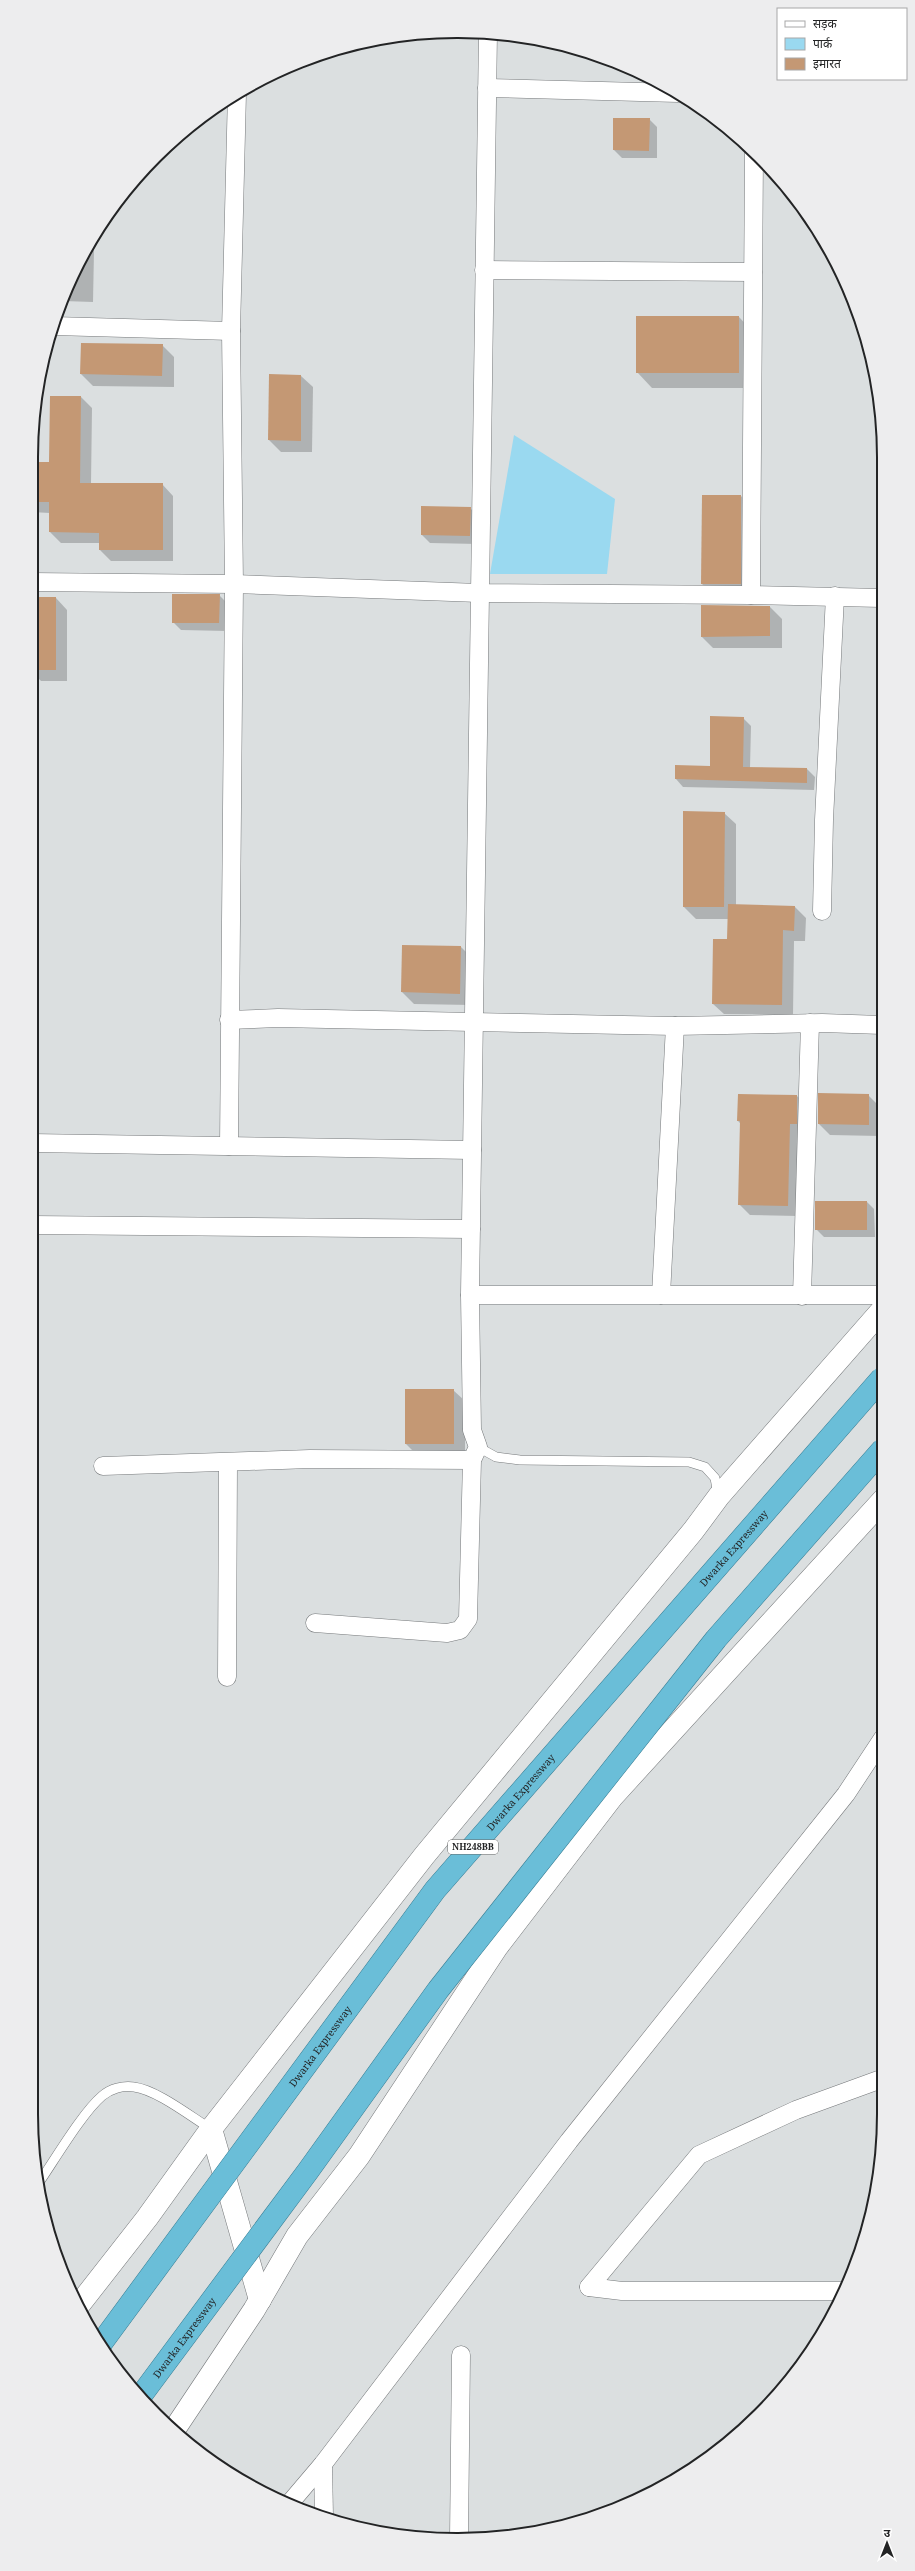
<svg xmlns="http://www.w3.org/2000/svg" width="915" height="2571" font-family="'Noto Serif','Noto Sans Devanagari',serif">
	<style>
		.green { fill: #9ad9f0 }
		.shadow { fill: #0003 }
		.building { fill: #c49874 }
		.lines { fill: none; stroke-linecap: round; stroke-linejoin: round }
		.service-casing { stroke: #75787a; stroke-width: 10 }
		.minor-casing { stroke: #75787a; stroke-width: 19 }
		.tertiary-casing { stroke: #75787a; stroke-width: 23 }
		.service { stroke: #fff; stroke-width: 9 }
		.minor { stroke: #fff; stroke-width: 18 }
		.tertiary { stroke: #fff; stroke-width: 22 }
		.trunk-bridge-casing { stroke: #387d93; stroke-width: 23; stroke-linecap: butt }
		.trunk-bridge { stroke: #6abed8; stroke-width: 22 }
		.labels { text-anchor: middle; stroke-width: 3; stroke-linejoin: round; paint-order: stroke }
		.shield { fill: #fff; stroke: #656666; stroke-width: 1 }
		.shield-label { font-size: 9px; font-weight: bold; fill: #232425 }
		.street-label { font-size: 10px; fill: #232425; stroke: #fff }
		.rim { fill: none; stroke: #232425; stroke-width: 2 }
	</style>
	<rect width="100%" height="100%" fill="#dbdfe0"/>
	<path class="green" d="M514 435 615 499 607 574H490Z"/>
	<g class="shadow">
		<path d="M614 119H649L657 127V158H622L614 150Z"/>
		<path d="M89 246 94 251 93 302 63 301 75 269Z"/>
		<path d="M739 317 754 333V388H652L637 372Z"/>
		<path d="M162 345 174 357V387L93 386 81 374Z"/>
		<path d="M301 376 313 387 312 452H281L269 440Z"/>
		<path d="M81 397 92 408 91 484H162L173 496V561H111L100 550V543H61L50 532V513L31 512V463H50Z"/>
		<path d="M741 496 753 508 752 596H714L702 584Z"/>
		<path d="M470 508 478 516V544L430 543 422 535Z"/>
		<path d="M219 595 227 603V631L181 630 173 622Z"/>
		<path d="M31 598H56L67 610V681H41L31 671Z"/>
		<path d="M770 607 782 619V648H713L702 637Z"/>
		<path d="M743 718 751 726 750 768 807 769 815 777 814 790 683 787 676 779 711 767Z"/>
		<path d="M724 813 736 824V905L795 907 806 918 805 941H794L793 1015 724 1014 713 1004 728 940 729 919H696L684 907Z"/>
		<path d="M461 947 473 959 471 1005 414 1004 402 992Z"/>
		<path d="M868 1095 880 1107V1136L830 1135 819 1124Z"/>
		<path d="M797 1096 807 1106 798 1216 750 1215 739 1204 741 1124 738 1121Z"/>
		<path d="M867 1202 874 1209 875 1237H824L816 1229Z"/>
		<path d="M453 1390 465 1401V1456H418L406 1444Z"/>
		<path d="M870 2194H873L871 2215Z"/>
	</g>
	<g class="building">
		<path d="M613 118H650L649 151 613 150Z"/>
		<rect x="636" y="316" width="103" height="57"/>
		<path d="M81 343 163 344 162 376 80 374Z"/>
		<path d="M269 374 301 375V441L268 440Z"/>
		<path d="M50 396H81L80 483H163V550H99V533L49 532V502H31V462H49Z"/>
		<path d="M702 495H741V584H701Z"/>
		<path d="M421 506 471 507 470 536 421 535Z"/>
		<path d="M172 594H220L219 623H172Z"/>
		<rect x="31" y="597" width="25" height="73"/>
		<path d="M701 605 770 606V636L701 637Z"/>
		<path d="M710 716 744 717 743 767 807 768V783L675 779V765L710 766Z"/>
		<path d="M683 811 725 812 724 907H683Z"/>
		<path d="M728 904 795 906 794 931 783 930 782 1005 712 1004 713 939H727Z"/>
		<path d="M402 945 461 946 460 994 401 992Z"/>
		<path d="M818 1093 869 1094V1125L818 1124Z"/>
		<path d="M738 1094 797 1095V1124H790L788 1206 738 1205 740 1121H737Z"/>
		<rect x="815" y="1201" width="52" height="29"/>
		<rect x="405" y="1389" width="49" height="55"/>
	</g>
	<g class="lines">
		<g class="service-casing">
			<g id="service">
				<path d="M478 1447 496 1457 520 1460 689 1462 705 1467 715 1478 718 1495"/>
				<path d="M38 2184C54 2161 82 2113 102 2096 110 2089 123 2085 134 2087 157 2090 190 2116 211 2129"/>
			</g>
		</g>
		<g class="minor-casing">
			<g id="minor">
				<path d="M487 88 678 93"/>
				<path d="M754 153 751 595 881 598"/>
				<path d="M484 270 753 272"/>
				<path d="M54 326 231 331"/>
				<path d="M31 582 234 584 479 593 751 595"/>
				<path d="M822 911 824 820 835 596"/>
				<path d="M229 1020 278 1018 675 1026 822 1023 882 1025"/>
				<path d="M31 1143 472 1150"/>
				<path d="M229 1146 234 584 231 331 237 93"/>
				<path d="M31 1225 471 1229"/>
				<path d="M470 1295H882"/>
				<path d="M661 1295 675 1026"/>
				<path d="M802 1296 810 1023"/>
				<path d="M103 1466 310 1459 472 1460"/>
				<path d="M315 1623 447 1633 460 1630 468 1619 472 1460 478 1447 472 1430 470 1295 488 32"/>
				<path d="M227 1677 228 1463"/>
				<path d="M589 2287 699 2155 796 2110 884 2078"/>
				<path d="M589 2287 622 2291H844"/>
				<path d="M323 2464 324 2517"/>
				<path d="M289 2504 323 2464 569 2141 846 1794 883 1738"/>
				<path d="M459 2538 461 2355"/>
			</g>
		</g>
		<g class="tertiary-casing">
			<g id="tertiary">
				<path d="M211 2129 260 2300"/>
				<path d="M79 2305 147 2218 211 2129 424 1856 693 1531 719 1496 882 1310"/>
				<path d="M174 2430 254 2310 297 2236 359 2156 497 1947 612 1797 883 1500"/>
			</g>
		</g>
		<use href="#service" class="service"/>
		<use href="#minor" class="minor"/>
		<use href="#tertiary" class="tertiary"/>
		<g class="trunk-bridge-casing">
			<g id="trunk-bridge">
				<path id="s1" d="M100 2345 435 1890 882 1378"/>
				<path id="s2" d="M140 2397 308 2171 438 1990 716 1639 883 1449"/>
			</g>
		</g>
		<use href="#trunk-bridge" class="trunk-bridge"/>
	</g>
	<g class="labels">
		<rect class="shield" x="448" y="1840" width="50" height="14" rx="3"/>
		<g class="shield-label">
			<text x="473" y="1850">NH248BB</text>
		</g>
		<g class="street-label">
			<text dy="4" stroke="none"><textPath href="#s1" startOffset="1019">Dwarka Expressway</textPath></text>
			<text dy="4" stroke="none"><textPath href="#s1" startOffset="695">Dwarka Expressway</textPath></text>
			<text dy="4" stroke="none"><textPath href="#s1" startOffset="371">Dwarka Expressway</textPath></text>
			<text dy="4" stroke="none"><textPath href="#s2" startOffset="74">Dwarka Expressway</textPath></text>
		</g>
	</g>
	<path d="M0 0H915V2571H0ZM457 38H458A419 419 0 0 1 877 457V2114A419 419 0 0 1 458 2533H457A419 419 0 0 1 38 2114V457A419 419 0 0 1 457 38Z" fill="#ededee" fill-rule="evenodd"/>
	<path class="rim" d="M457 38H458A419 419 0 0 1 877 457V2114A419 419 0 0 1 458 2533H457A419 419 0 0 1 38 2114V457A419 419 0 0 1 457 38Z"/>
	<rect x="777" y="8" width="130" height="72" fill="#ffffff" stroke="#a7a7a8"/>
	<rect x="785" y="21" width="20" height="6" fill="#ffffff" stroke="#a7a7a8"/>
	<text x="813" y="28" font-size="12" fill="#232425">सड़क</text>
	<rect x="785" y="38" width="20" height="12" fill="#9ad9f0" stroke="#a7a7a8"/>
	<text x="813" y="48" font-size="12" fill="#232425">पार्क</text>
	<rect x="785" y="58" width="20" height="12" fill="#c49874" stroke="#a7a7a8"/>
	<text x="813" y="68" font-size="12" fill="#232425">इमारत</text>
	<g transform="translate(887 2543)" stroke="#ffffff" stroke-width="3" paint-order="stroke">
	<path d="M0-3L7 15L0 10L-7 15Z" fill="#232425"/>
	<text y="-6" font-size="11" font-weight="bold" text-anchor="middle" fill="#232425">उ</text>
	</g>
</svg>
